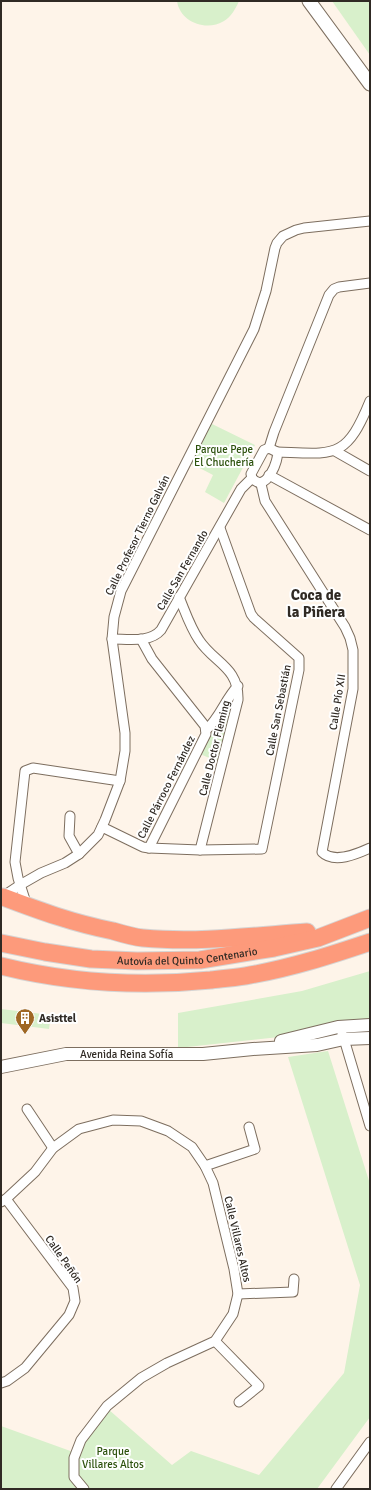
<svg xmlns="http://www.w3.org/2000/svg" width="371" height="1490" font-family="Signika,sans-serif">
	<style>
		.green { fill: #d8f0cb }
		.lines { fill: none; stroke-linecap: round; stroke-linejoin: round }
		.minor-casing { stroke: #7d6e5f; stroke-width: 11 }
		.tertiary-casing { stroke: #7d6e5f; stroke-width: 14 }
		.secondary-casing { stroke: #7d6e5f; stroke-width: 15 }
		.motorway-casing { stroke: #d6d4d3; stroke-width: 19 }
		.minor { stroke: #fff; stroke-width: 9 }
		.tertiary { stroke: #fff; stroke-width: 12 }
		.secondary { stroke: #fff; stroke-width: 13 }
		.motorway { stroke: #fd9a7b; stroke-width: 17 }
		.labels { text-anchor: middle; stroke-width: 4; stroke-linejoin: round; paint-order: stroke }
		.park-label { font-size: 11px; fill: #2d520d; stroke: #fff }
		.street-label { font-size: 11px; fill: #302a24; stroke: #fff }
		.poi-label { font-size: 11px; font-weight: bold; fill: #302a24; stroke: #fff; text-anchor: start }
		.district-label { font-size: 15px; font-weight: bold; fill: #302a24; stroke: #fff }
	</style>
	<rect width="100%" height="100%" fill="#fef4e9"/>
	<g class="green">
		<path d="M177 1H239C236 8 231 17 224 21 206 32 180 22 177 1Z"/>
		<path d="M332 1H370V55Z"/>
		<path d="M210 423 255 445 224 503 205 492 213 475 190 463Z"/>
		<path d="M235 694 219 762 200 754 230 700Z"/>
		<path d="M370 971V1027L178 1048V1013L302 991Z"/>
		<path d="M1 1009 51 1015 49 1029 1 1023Z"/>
		<path d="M328 1051 370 1184V1417L317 1489H1V1426L76 1453 108 1409 172 1465 191 1451 259 1475 344 1373 360 1285 288 1057Z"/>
	</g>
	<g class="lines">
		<g class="minor-casing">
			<g id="minor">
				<path d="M269 448 274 432 329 295 334 289 339 287 370 283"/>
				<path d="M269 448 277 452C280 458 266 495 252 478L251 474 264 450Z"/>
				<path d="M335 451 370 471"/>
				<path d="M277 452C335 454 346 460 370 401"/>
				<path d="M269 475 370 530"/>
				<path d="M261 484 265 501 345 627 350 638 353 650V689L322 852C334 864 357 854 370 848"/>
				<path d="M179 597C185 611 190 627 199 640 214 663 239 667 238 700L200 850"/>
				<path d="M112 639C128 639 150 643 161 630L241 489 252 478"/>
				<path d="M141 639 152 659 205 726 206 734 149 848"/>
				<path d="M206 730C220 718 225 699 238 686"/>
				<path d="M70 816 69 836 79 854"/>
				<path d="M102 827 143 847 149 848 200 850 262 849 299 670V658L254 618 251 614 220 528"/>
				<path d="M2 897 20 885 41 873 65 863 79 854 98 835 105 820 120 781 125 751V733L112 639 114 617 121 591 254 329 266 291 275 248 277 243 283 236 296 230 304 228 370 221"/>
				<path d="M27 906 18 878 15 862 25 771 33 768 120 781"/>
				<path d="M342 1034 344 1039 370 1126"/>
				<path d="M27 1109 53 1148"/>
				<path d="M205 1166 255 1149 249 1127"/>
				<path d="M1 1202 6 1199 35 1172 53 1148 79 1129 113 1120 141 1121 168 1131 192 1147 205 1166 213 1183 234 1269 238 1294 233 1314 215 1341 167 1363 141 1378 107 1406 81 1440 74 1458V1477L84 1489"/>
				<path d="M238 1294 293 1292 294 1279"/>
				<path d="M215 1341 259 1386 239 1402"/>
				<path d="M1 1383 7 1381 25 1368 69 1315 75 1301 73 1288 6 1199"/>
				<path d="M336 1489 370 1442"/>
			</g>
		</g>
		<g class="tertiary-casing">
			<g id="tertiary">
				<path d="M281 1041 338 1027 370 1025"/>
				<path id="s1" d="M1 1067 66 1054H203L253 1049 317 1045 344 1039 370 1038"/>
			</g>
		</g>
		<g class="secondary-casing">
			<path id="secondary" d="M309 1 370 84"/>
		</g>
		<g class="motorway-casing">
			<g id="motorway">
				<path d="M3 897C40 911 73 923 113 931 123 934 133 937 143 938 198 943 252 936 307 932"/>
				<path id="s2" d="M1 943 45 952 91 959 137 961 200 960 274 948 318 938 370 918"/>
				<path d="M1 966C70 983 141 987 211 980 224 978 238 978 250 975 291 968 331 955 370 942"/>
			</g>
		</g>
		<use href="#minor" class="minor"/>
		<use href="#tertiary" class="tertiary"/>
		<use href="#secondary" class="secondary"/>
		<use href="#motorway" class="motorway"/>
	</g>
	<defs>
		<g id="building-pin" transform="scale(1)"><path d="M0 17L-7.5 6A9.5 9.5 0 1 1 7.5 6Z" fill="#9f6724" stroke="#fff"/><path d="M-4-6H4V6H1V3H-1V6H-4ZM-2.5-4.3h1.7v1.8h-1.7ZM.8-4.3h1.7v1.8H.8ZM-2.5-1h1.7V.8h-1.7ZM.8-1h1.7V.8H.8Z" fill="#fff"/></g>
	</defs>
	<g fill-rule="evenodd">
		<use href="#building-pin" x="25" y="1018"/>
	</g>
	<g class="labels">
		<g class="park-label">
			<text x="224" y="453">Parque Pepe<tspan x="224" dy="13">El Chuchería</tspan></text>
			<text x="113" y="1455">Parque<tspan x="113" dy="13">Villares Altos</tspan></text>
		</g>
		<g class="street-label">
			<text transform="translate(137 535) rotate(-64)" y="4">Calle Profesor Tierno Galván</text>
			<text transform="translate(182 570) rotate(-60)" y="4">Calle San Fernando</text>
			<text transform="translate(337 702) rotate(-81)" y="4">Calle Pío XII</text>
			<text transform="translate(278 710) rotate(-79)" y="4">Calle San Sebastián</text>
			<text transform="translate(214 748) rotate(-76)" y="4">Calle Doctor Fleming</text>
			<text transform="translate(166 787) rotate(-63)" y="4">Calle Párroco Fernández</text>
			<text dy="4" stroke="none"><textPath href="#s2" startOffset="188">Autovía del Quinto Centenario</textPath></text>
			<text dy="4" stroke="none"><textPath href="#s1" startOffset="127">Avenida Reina Sofía</textPath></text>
			<text transform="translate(238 1239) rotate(77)" y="4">Calle Villares Altos</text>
			<text transform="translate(64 1259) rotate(55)" y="4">Calle Peñón</text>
		</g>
		<g class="poi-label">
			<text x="39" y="1022">Asisttel</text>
		</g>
		<g class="district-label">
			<text x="316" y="600">Coca de<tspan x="316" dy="17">la Piñera</tspan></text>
		</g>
	</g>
	<rect width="371" height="1490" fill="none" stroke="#302a24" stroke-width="4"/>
</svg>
